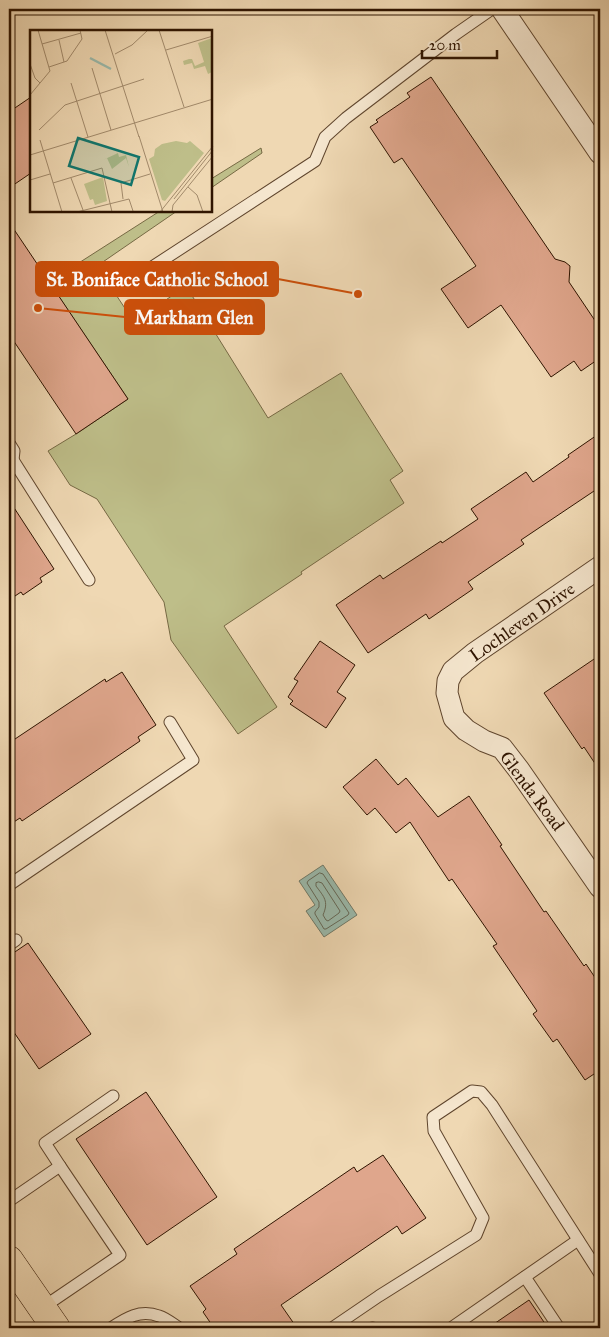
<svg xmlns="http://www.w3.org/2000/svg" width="609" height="1337" font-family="'IM FELL Great Primer',serif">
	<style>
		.green { fill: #bebe89; stroke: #766944 }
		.water { fill: #9abaac; stroke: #6f7867 }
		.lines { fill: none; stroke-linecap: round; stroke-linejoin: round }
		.shore { stroke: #646756; stroke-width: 1 }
		.building { fill: #dfa68c; stroke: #2f1400 }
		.lane-casing { stroke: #5f452d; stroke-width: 13 }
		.street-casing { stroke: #5f452d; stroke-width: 23 }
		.primary-casing { stroke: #2f1400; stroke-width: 29 }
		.lane { stroke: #f5e6ce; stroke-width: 11 }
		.street { stroke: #f5e6ce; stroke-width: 21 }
		.primary { stroke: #efd8b3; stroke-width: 28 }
		.labels { text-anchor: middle; stroke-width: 4; stroke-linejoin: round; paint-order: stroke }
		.street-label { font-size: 18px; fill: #2f1400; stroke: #f5e6ce }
		.inset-river { fill: none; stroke: #9abaac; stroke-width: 2.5 }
		.inset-road { fill: none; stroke: #a28a6b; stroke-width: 1 }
		.view { fill: #0f766e; fill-opacity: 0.15; stroke: #0f766e; stroke-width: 2.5 }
		.inset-edge { fill: none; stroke: #2f1400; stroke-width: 2.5 }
		.leader { fill: none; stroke: #cc4f0a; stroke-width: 2 }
		.callout-dot { fill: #cc4f0a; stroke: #f5e6ce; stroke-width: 2 }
		.callout { fill: #cc4f0a; stroke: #cc4f0a; stroke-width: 2 }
		.callout-label { font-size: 19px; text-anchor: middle; font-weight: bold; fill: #fff }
	</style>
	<rect width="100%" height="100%" fill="#efd8b3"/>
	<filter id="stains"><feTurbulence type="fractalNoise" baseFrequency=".004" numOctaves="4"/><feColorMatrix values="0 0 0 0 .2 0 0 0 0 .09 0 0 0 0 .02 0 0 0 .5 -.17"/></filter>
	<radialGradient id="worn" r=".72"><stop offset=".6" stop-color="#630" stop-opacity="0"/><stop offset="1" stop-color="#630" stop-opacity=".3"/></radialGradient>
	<g class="green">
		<path d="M261 148 262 153 211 188V179Z"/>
		<path d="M160 211H177L97 266 134 322 186 286 268 418 341 373 403 471 390 480 404 503 301 572 302 574 224 626 277 707 238 734 171 640 164 602 97 499 70 485 48 451 76 434 128 399 49 282Z"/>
	</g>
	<path class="water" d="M323 865 357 915 324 937 306 911 315 905 299 881Z"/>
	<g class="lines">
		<g class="shore">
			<path d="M320 873 323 874 349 913 348 915 326 929H324L315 914V912L319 907V902L307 883 308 881Z"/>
			<path d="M319 882 322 883 340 911 339 913 328 921 326 920 323 915C329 901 324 897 316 886V883Z"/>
		</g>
	</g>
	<g class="building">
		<path d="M431 77 555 259 565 262 570 266 569 282 600 328V358L581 371 574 361 551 377 501 305 468 328 441 289 476 266 402 158 394 163 370 127 378 122 376 120 410 97 407 93Z"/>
		<path d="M31 97V173L9 188V112Z"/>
		<path d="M9 222 128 399 76 434 9 334Z"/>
		<path d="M600 433V487L521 540 524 544 468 582 473 589 429 619 426 614 368 653 336 605 380 575 383 579 441 541 442 543 478 519 471 509 526 472 533 482 569 457 568 455Z"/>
		<path d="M9 500 54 569 40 578 42 582 23 595 21 592 9 600Z"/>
		<path d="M320 641 355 665 337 692 346 698 326 728 290 704 293 701 288 697 298 681 294 679Z"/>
		<path d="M600 655V771L584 747 582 749 544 693Z"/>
		<path d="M122 672 156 725 138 737 140 741 22 821 20 818 9 825V743L105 679 106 682Z"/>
		<path d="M376 759 398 785 406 778 438 817 469 796 502 845 500 846 544 912 546 911 584 966 586 964 600 985V1070L585 1080 557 1039 553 1042 533 1014 537 1011 493 946 497 944 452 879 449 881 410 822 396 833 375 808 367 815 343 787Z"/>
		<path d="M28 943 91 1034 39 1069 9 1025V956Z"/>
		<path d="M146 1092 217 1197 147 1245 76 1139Z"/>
		<path d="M383 1155 426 1218 402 1234 397 1226 281 1305 297 1328H214L203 1312 206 1309 190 1286 237 1254 234 1249 354 1167 357 1172Z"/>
		<path d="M529 1300 548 1328H488Z"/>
	</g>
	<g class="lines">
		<g class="lane-casing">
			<g id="lane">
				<path d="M123 286 315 161 325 137 346 118 456 34 492 9"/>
				<path d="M9 443 14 451 13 460 9 464"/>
				<path d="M13 460 89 580"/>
				<path d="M9 885 193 760 170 722"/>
				<path d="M9 945 16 940"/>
				<path d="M60 1166 45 1143 113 1096"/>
				<path d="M9 1201 60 1166 120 1255 42 1308"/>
				<path d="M525 1277 559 1328"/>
				<path d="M111 1328C126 1318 140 1309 159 1316 166 1318 173 1324 179 1328"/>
				<path d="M332 1328 379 1296 476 1235 483 1218 434 1131 433 1117 472 1091 481 1092 492 1105 600 1274"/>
				<path d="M372 1328H373"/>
				<path d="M451 1328 578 1240"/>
			</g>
		</g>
		<g class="street-casing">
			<g id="street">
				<path d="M502 9 600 153"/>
				<path d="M600 567 475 653 453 671 448 681 447 693 454 718 466 730 484 741 502 748 519 770 600 887"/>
			</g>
		</g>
		<g class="primary-casing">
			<path id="primary" d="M9 1260 56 1328"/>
		</g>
		<use href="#lane" class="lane"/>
		<use href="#street" class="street"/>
		<use href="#primary" class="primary"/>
	</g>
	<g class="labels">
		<g class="street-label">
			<text transform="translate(522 622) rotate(-35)" y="6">Lochleven Drive</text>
			<text transform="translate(532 791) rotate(53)" y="6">Glenda Road</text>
		</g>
	</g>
	<g transform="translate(30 30)">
		<rect width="182" height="182" fill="#efd8b3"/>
		<path d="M182 8V42L178 44 175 36 164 39 162 33 154 35 153 31 159 29H162L165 36 174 32 168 13ZM146 111 157 113 160 111 174 123 135 171 132 170 119 129 124 126 125 119 132 114ZM88 123 89 127 96 125 99 137 96 128 82 139 77 128 73 130ZM73 147 77 171 65 175 63 169 60 170 54 154Z" fill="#bebe89"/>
		<path class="inset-river" d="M60 28 81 39"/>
		<path class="inset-road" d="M75 0 109 107M129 0 154 77M29 10 34 32M12 14 51 3M136 20 183 6M85 24 102 15 118 0M0 34 5 48 10 53M19 37 37 31 52 9 50 0M62 38 81 100M41 53 58 107M0 65 20 41 8 0M9 100 35 75 114 49M109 106 133 182M10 110 32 182M0 125 183 69M41 148 53 180M0 150 20 144M23 153 72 138 82 182M158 157 167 165 173 182M93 169 91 153 120 144M144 169 183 120M47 182 99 169 103 181M130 182 183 116M142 182 143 175 183 126"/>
		<path class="view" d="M48 108 109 127 101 155 39 136Z"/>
		<rect width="182" height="182" class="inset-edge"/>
	</g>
	<path class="leader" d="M358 294L278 279M38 308L125 317"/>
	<g class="callout-dot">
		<circle cx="358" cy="294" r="5"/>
		<circle cx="38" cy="308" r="5"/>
	</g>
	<g class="callout">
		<rect x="36" y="262" width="242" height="34" rx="5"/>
		<rect x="125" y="300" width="139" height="34" rx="5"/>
	</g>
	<g class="callout-label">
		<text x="157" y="286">St. Boniface Catholic School</text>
		<text x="194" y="324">Markham Glen</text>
	</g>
	<rect width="609" height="1337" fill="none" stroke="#efd8b3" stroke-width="30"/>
	<rect x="10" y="10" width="589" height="1317" fill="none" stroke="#2f1400" stroke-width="2.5"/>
	<rect x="15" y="15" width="579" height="1307" fill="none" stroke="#2f1400"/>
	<path d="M422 50v8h75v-8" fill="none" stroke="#2f1400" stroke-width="2.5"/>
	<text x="429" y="50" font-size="15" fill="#2f1400" stroke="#f5e6ce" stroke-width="4" paint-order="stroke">20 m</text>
	<rect width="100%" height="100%" filter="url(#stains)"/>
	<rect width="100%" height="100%" fill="url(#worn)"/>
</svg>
